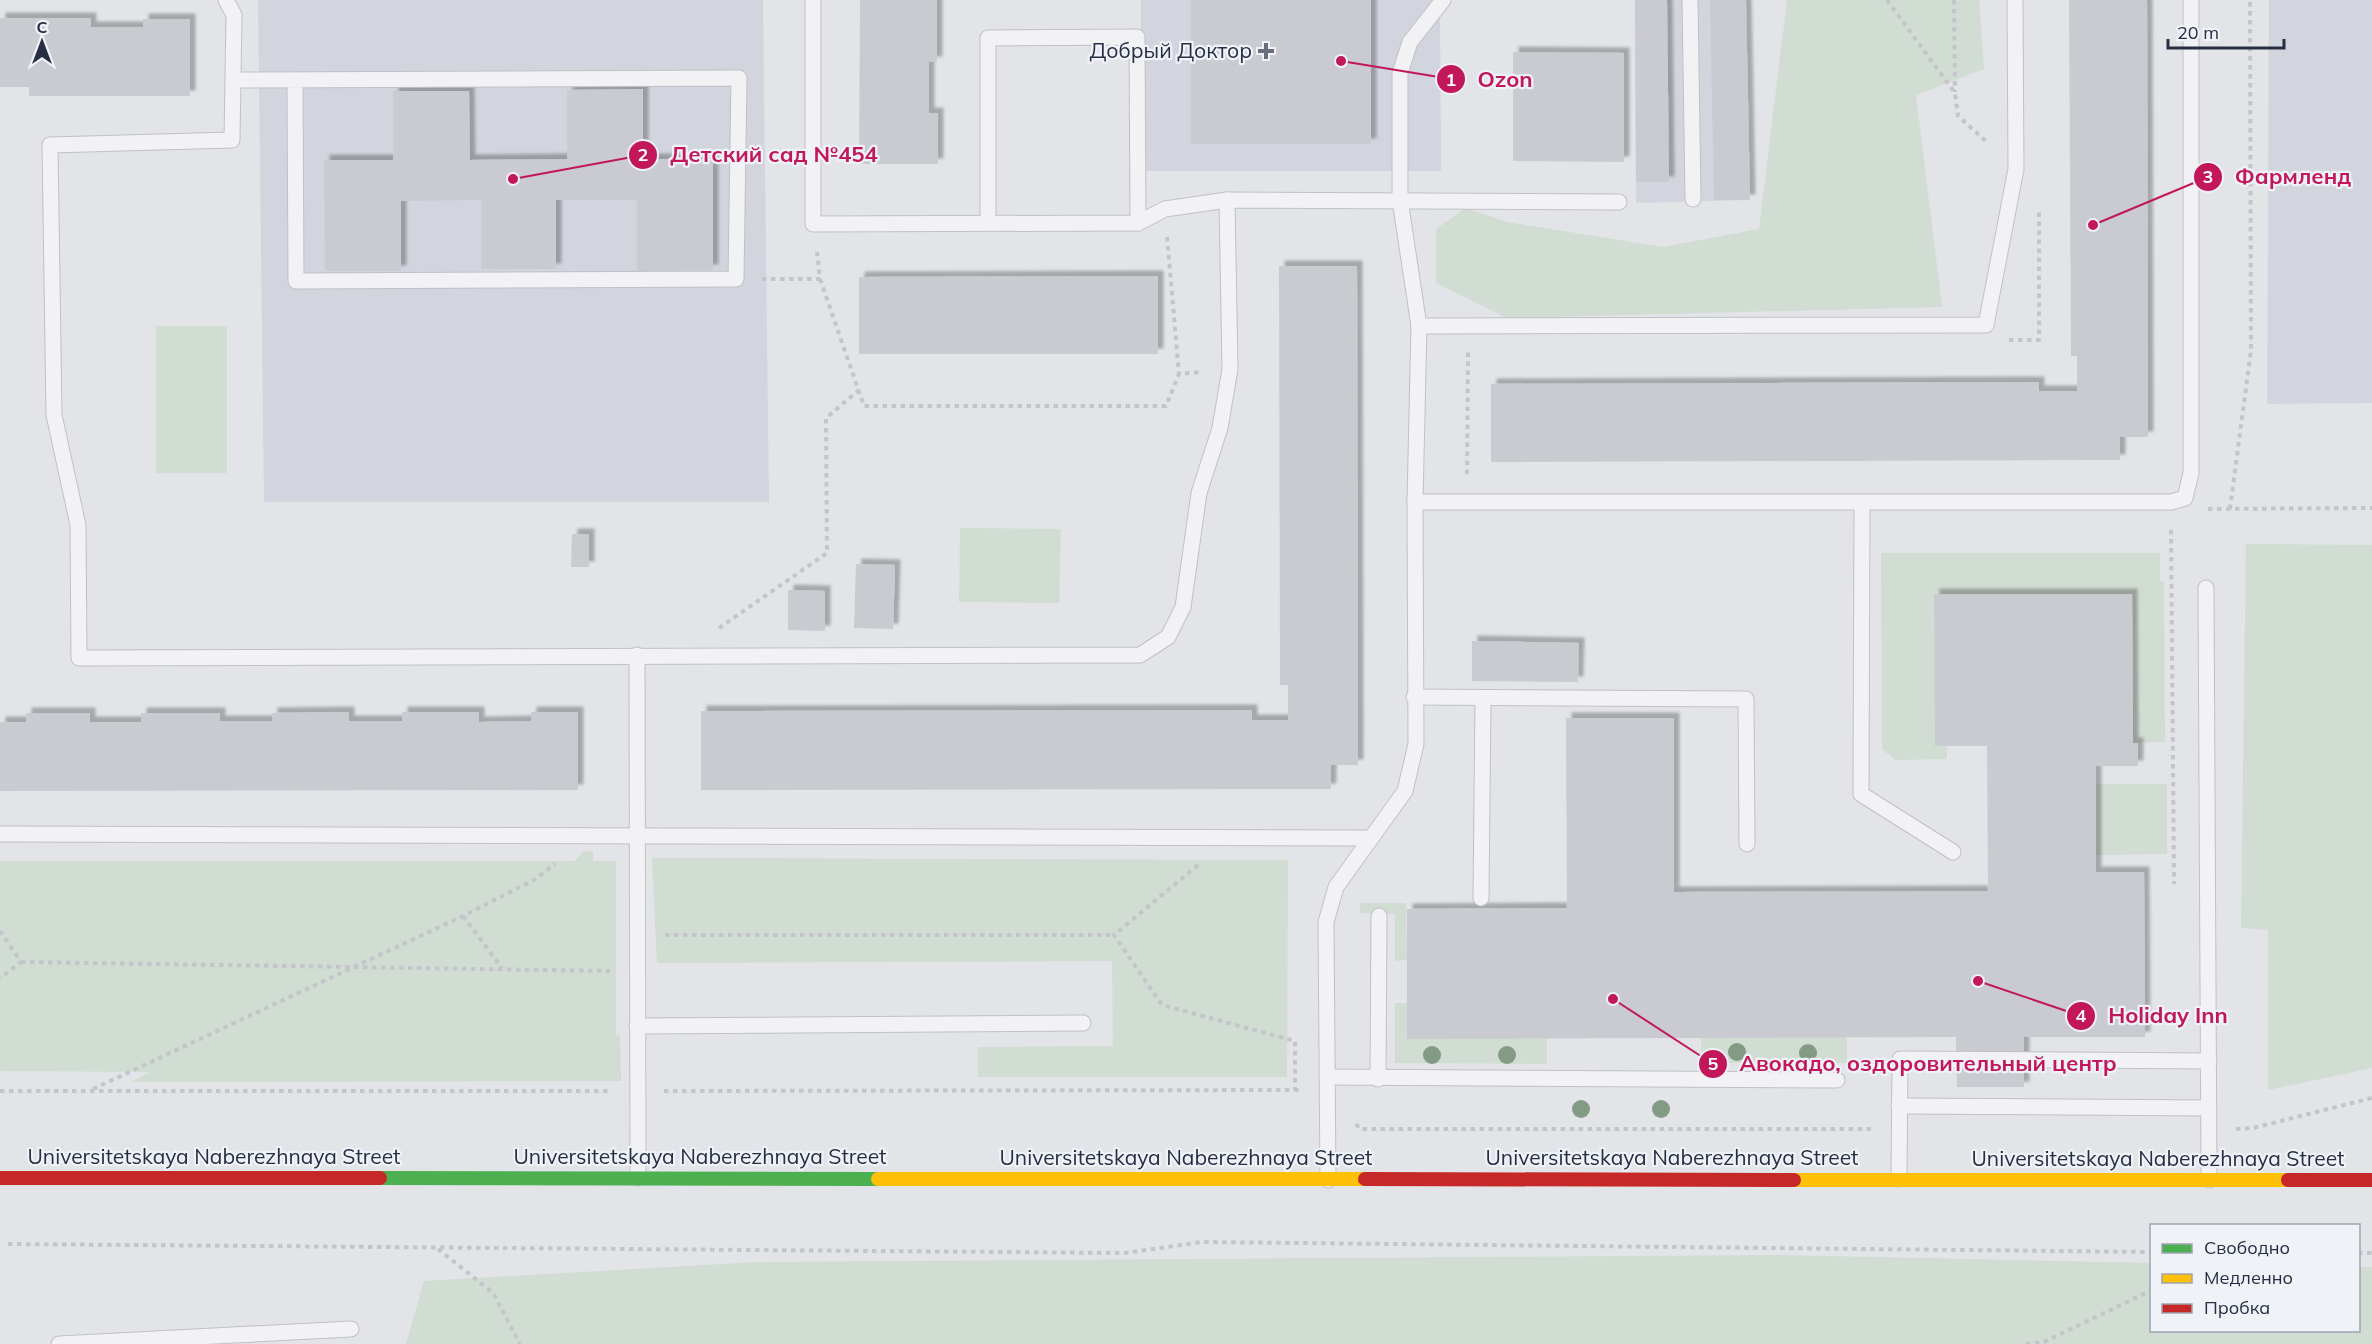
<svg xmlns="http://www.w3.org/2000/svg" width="2372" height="1344" font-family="Mulish,sans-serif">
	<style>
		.built { fill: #d2d5dd }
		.green { fill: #d1dcd2 }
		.building { fill: #c9cbd0; filter: url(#shadow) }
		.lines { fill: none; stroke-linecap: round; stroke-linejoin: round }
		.lane-casing { stroke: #bfc1c6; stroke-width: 17 }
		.path { stroke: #c4c5cb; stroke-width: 4; stroke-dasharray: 4.5 4.5; stroke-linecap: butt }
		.lane { stroke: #f2f2f4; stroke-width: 15 }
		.fast { stroke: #4caf50; stroke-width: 14 }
		.slow { stroke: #ffc107; stroke-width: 14 }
		.jam { stroke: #c62828; stroke-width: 14 }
		.tree { fill: #839b84 }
		.poi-dot { fill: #686e7d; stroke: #eff2f7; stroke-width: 2 }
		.labels { text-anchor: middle; stroke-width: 4.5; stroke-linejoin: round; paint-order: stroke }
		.poi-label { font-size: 21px; fill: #272e43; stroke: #eff2f7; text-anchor: end }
		.street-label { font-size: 21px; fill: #272e43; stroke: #eff2f7 }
		.leader { fill: none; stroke: #c2185b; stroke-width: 2 }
		.callout-dot { fill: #c2185b; stroke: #eff2f7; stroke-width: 2 }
		.mark-label { font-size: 18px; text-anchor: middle; font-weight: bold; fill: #fff }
		.callout-label { font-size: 22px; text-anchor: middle; font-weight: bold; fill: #c2185b; stroke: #eff2f7; stroke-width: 4.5; stroke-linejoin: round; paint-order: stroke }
	</style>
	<defs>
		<filter id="shadow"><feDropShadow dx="5.5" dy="-5.5" stdDeviation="1.5" flood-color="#0004"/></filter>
	</defs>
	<rect width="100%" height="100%" fill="#e2e4e8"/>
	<g class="built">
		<path d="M258 0H763L769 502H264Z"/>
		<path d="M1141 0H1440L1441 171H1141Z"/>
		<path d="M1635 0H1746L1750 200 1636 203Z"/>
		<path d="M2269 0H2372V403L2267 404Z"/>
	</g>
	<g class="green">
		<path d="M1787 0H1979L1984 69 1916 95 1942 307 1507 318 1436 283V229L1466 208 1507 222 1663 247 1759 229Z"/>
		<rect x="156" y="326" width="71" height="147"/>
		<path d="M960 528 1061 529 1059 603 959 602Z"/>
		<path d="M2246 544 2372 545V1068L2268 1090V930L2241 928Z"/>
		<path d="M1881 553H2160V581L2164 582 2165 742 2133 743 2132 594H1935V746H1947V759L1895 760 1882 749Z"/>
		<path d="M2096 784H2167V854L2096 855Z"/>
		<path d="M584 851 593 852V861H616V1035L620 1036 621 1081 131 1082 150 1072 0 1071V861H575Z"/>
		<path d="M652 858 1288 860 1287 1077H978V1047L1113 1046 1112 961 657 963Z"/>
		<path d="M1360 903H1406L1407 960 1395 961V914L1360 913Z"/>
		<path d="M1395 1003H1407V1038H1547V1064L1395 1063Z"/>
		<path d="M1847 1037V1063H1701V1038Z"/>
		<path d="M1780 1255 2151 1263 2152 1330H2358L2359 1267H2372V1344H406L424 1281 758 1262Z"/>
	</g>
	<g class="building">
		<path d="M860 0H937V62H929V113H938V164H859Z"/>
		<rect x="1191" y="0" width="180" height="144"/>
		<path d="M1635 0H1667L1669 182H1636Z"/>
		<path d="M1710 0H1746L1750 200H1714Z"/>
		<path d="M2069 0H2147L2148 437H2120V460L1491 462V384L2039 382V391H2077V356H2071Z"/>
		<path d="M0 18H91V27H143V19H190V96H29V87H0Z"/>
		<path d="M1513 52 1624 53V162L1513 161Z"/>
		<path d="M643 89V159H713V270L637 271V200H556V269H481V200L401 201V271H325L324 160H393V91H469L470 160 567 159V90Z"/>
		<path d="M1279 266H1357L1358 765H1331V789L701 790V711L1252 710V720H1288V685H1280Z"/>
		<path d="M1158 276V354H859V277Z"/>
		<path d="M572 534H589V567H571Z"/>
		<path d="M856 564 895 565 893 629 854 628Z"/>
		<path d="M788 590 825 591V631L788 630Z"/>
		<path d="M1934 594H2132L2133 743H2138V766H2096V872H2144L2145 1037H2024V1087H1957L1956 1037 1407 1039V909L1567 908 1566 718H1674V892L1988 891 1987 746H1935Z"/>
		<path d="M1472 641 1579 643 1578 682 1472 681Z"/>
		<path d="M349 712V721H402V712H479V722L531 721V712H578V790L0 791V722H26V713H90V722H141V713H220V721H272V713Z"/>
	</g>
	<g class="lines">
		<g class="lane-casing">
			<g id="lane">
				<path d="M226 0 234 15 232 140 50 145 54 415 78 525 79 658 1140 655 1168 637 1183 607 1199 493 1220 428 1230 369 1227 200"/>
				<path d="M813 0V224L1138 223 1165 209 1227 200 1619 202"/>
				<path d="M1690 0 1693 199"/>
				<path d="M233 80 739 78 736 279 296 281 295 80"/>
				<path d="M988 222V38L1137 37 1138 223"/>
				<path d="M1419 326 1400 200V73L1410 42 1443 0"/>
				<path d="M1415 502H2171L2185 498 2191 473V0"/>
				<path d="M1862 504 1861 794 1953 852"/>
				<path d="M2206 588 2209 1180"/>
				<path d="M637 655 638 1178"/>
				<path d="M1414 697 1746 699 1747 844"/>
				<path d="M0 834 1371 838"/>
				<path d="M1481 898 1483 698"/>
				<path d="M637 1026 1083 1023"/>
				<path d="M1327 1077 1837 1080"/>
				<path d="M1378 1079 1379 916"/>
				<path d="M1899 1106 2209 1108"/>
				<path d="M1899 1179 1900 1059 2209 1061"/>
				<path d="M1328 1180 1326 922 1336 887 1405 791 1416 744 1415 502 1419 326 1986 325 2016 169 2015 0"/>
				<path d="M59 1344 351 1329"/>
			</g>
		</g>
		<g class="path">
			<path d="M1887 0 1955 93 1958 116 1989 144"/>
			<path d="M1954 0 1955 92"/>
			<path d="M1167 237 1179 374"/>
			<path d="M762 279H820L817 252"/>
			<path d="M820 279 864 406H1166L1179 374 1202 372"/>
			<path d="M2009 340H2039V208"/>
			<path d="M1467 474 1468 352"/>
			<path d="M2208 509 2372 508"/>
			<path d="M2230 509 2251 350 2250 0"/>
			<path d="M2171 530 2174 884"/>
			<path d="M719 628 827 553 826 418 859 390"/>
			<path d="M1198 865 1114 935 1162 1005 1295 1041V1090"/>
			<path d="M463 916 502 968"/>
			<path d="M0 931 21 962 0 978"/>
			<path d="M665 935H1114"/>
			<path d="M21 962 610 971"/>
			<path d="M93 1089 463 916 534 880 555 864"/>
			<path d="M0 1091H611"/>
			<path d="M664 1091 1301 1090"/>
			<path d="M1356 1124 1360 1129H1871"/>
			<path d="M2236 1129 2253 1128 2372 1098"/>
			<path d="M8 1244 1125 1253 1202 1242 2152 1252"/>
			<path d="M438 1249 493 1293 520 1344"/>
			<path d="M2358 1253H2372"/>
			<path d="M2026 1344 2044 1342 2152 1290"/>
		</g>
		<use href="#lane" class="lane"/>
		<path class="fast" d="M380 1178 878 1179"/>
		<g class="slow">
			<path d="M878 1179H1365"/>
			<path d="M1794 1180H2288"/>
		</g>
		<g class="jam">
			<path d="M0 1178H380"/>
			<path d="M1365 1179 1794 1180"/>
			<path d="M2288 1180H2372"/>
		</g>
	</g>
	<g class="tree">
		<circle cx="1737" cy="1052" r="9"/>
		<circle cx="1808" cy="1053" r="9"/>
		<circle cx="1432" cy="1055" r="9"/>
		<circle cx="1507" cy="1055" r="9"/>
		<circle cx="1581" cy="1109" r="9"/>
		<circle cx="1661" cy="1109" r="9"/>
	</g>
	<path class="poi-dot" d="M1263 42h6v6h6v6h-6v6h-6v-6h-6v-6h6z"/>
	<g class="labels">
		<g class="poi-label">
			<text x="1252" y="58">Добрый Доктор</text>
		</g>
		<g class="street-label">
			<text x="214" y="1164">Universitetskaya Naberezhnaya Street</text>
			<text x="700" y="1164">Universitetskaya Naberezhnaya Street</text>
			<text x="1186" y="1165">Universitetskaya Naberezhnaya Street</text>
			<text x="1672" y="1165">Universitetskaya Naberezhnaya Street</text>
			<text x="2158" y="1166">Universitetskaya Naberezhnaya Street</text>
		</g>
	</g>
	<path class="leader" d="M1341 61L1451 79M513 179L643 155M2093 225L2208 177M1978 981L2081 1016M1613 999L1713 1064"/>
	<g class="callout-dot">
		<circle cx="1341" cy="61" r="6"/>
		<circle cx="513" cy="179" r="6"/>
		<circle cx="2093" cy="225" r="6"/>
		<circle cx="1978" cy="981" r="6"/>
		<circle cx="1613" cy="999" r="6"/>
		<circle cx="1451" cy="79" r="15"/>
		<circle cx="643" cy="155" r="15"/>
		<circle cx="2208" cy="177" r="15"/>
		<circle cx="2081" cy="1016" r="15"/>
		<circle cx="1713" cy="1064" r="15"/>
	</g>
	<g class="mark-label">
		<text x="1451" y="86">1</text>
		<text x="643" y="161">2</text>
		<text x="2208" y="183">3</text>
		<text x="2081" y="1022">4</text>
		<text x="1713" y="1070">5</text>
	</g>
	<g class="callout-label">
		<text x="1505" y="87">Ozon</text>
		<text x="774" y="162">Детский сад №454</text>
		<text x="2293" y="184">Фармленд</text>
		<text x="2168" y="1023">Holiday Inn</text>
		<text x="1928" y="1071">Авокадо, оздоровительный центр</text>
	</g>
	<rect x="2150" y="1224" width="210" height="108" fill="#eff2f7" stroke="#9fa4af" stroke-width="1.5"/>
	<rect x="2162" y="1244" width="30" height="9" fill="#4caf50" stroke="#9fa4af" stroke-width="1.5"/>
	<text x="2204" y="1254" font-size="18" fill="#272e43">Свободно</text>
	<rect x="2162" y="1274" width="30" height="9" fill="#ffc107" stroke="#9fa4af" stroke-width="1.5"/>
	<text x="2204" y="1284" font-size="18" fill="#272e43">Медленно</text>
	<rect x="2162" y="1304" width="30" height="9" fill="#c62828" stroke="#9fa4af" stroke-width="1.5"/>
	<text x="2204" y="1314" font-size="18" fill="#272e43">Пробка</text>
	<g transform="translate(42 42)" stroke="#eff2f7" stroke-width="4.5" paint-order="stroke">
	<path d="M0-4.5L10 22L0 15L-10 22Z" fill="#272e43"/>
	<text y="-9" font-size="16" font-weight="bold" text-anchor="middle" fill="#272e43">С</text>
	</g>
	<path d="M2168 39v9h116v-9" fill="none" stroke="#272e43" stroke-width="3"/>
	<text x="2177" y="39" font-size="18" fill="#272e43" stroke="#eff2f7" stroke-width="4.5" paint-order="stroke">20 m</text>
</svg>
